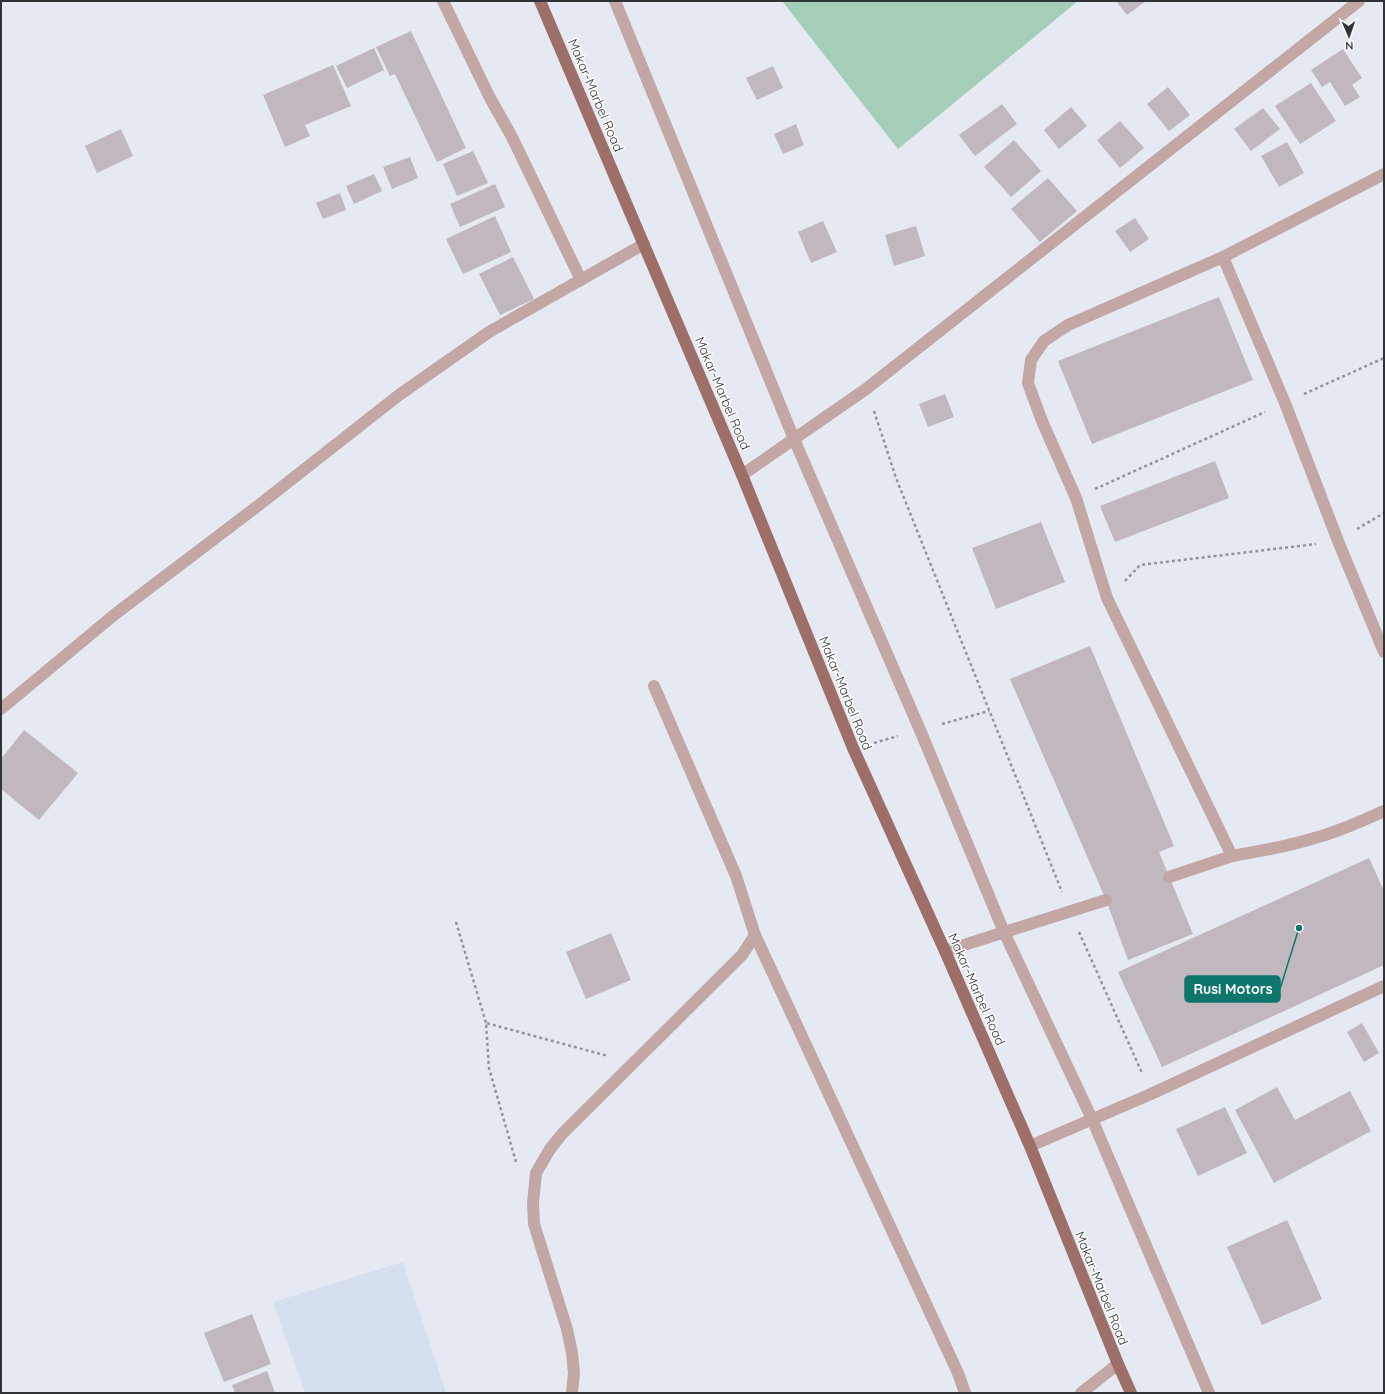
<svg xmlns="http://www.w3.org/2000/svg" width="1385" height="1394" font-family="Quicksand,sans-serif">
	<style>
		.built { fill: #d5dfed }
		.green { fill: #a4ceb8 }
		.building { fill: #c0b8be }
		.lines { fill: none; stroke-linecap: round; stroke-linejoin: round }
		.path { stroke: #91959b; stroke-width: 2.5; stroke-dasharray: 3 3; stroke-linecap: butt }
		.service { stroke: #c2a7a4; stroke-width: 12 }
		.minor { stroke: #c2a7a4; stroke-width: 12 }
		.primary { stroke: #9e6e69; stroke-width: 12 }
		.labels { text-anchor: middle; stroke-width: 3; stroke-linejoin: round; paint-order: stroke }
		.street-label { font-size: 13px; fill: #303336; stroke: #fff }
		.leader { fill: none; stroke: #0f766e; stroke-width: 1.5 }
		.callout-dot { fill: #0f766e; stroke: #fff; stroke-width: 1.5 }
		.callout { fill: #0f766e; stroke: #0f766e; stroke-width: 1.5 }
		.callout-label { font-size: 14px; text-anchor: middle; font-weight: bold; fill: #fff }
	</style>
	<rect width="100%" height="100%" fill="#e5eaf2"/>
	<path class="built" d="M403 1262 446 1393H305L273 1302Z"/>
	<path class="green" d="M782 1H1078L898 149Z"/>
	<g class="building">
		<path d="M1116 1H1146L1127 15Z"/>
		<path d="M411 31 466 148 437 162 395 74 390 76 376 47Z"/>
		<path d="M374 48 384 70 347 88 336 66Z"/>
		<path d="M1343 49 1362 78 1352 85 1360 97 1345 106 1330 82 1322 87 1311 70Z"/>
		<path d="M333 65 351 106 305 125 310 136 285 147 263 95Z"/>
		<path d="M773 66 783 88 757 100 746 78Z"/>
		<path d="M1311 83 1336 121 1300 144 1275 106Z"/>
		<path d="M1168 87 1190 115 1169 131 1147 104Z"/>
		<path d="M1002 104 1017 124 975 156 959 135Z"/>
		<path d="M1071 107 1087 126 1059 149 1044 130Z"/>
		<path d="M1263 108 1280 129 1251 151 1234 129Z"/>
		<path d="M1120 121 1144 148 1120 168 1097 140Z"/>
		<path d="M796 124 804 145 783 154 774 134Z"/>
		<path d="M121 129 133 156 97 173 85 146Z"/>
		<path d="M1014 140 1041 171 1011 197 984 167Z"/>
		<path d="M1287 142 1304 173 1279 187 1261 156Z"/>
		<path d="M473 151 488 183 457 196 443 164Z"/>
		<path d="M410 157 418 178 392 189 383 167Z"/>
		<path d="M374 174 382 191 354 204 346 186Z"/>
		<path d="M1048 178 1077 211 1040 242 1011 209Z"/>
		<path d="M495 184 505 207 460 227 450 204Z"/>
		<path d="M340 193 346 210 323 219 316 203Z"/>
		<path d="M495 216 511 252 463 274 446 239Z"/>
		<path d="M1135 218 1149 239 1130 252 1115 231Z"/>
		<path d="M823 221 837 252 811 263 798 232Z"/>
		<path d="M916 226 925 256 894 266 885 235Z"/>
		<path d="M513 257 534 299 500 315 479 274Z"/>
		<path d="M1219 297 1253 380 1092 444 1058 361Z"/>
		<path d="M945 394 954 417 928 427 919 404Z"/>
		<path d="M1215 461 1229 498 1115 542 1100 506Z"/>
		<path d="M1041 522 1065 582 996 609 972 548Z"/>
		<path d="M1090 646 1174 846 1159 852 1193 934 1128 960 1106 900 1010 679Z"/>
		<path d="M24 730 78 773 39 820 1 789V759Z"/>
		<path d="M1369 858 1384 891V965L1162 1067 1118 972Z"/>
		<path d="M611 933 631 980 586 999 566 952Z"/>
		<path d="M1362 1023 1379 1053 1364 1062 1347 1032Z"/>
		<path d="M1277 1087 1295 1120 1350 1091 1371 1131 1274 1183 1235 1110Z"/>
		<path d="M1225 1107 1247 1153 1198 1176 1176 1129Z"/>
		<path d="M1287 1220 1322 1299 1262 1325 1227 1247Z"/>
		<path d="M252 1314 271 1364 224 1382 204 1333Z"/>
		<path d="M267 1371 275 1393H235L232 1385Z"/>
	</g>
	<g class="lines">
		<g class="path">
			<path d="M1304 394 1384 358"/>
			<path d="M874 411 896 478 1062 892"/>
			<path d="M1095 489 1265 412"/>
			<path d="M1357 529 1384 513"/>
			<path d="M1125 581 1140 565 1316 544"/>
			<path d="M942 724 989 711"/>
			<path d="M874 743 898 736"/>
			<path d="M456 922 486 1023"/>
			<path d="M1079 932 1142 1073"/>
			<path d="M516 1162 489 1068 486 1023 608 1056"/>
		</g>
		<g class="service">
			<path d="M1384 174 1223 257 1068 325 1044 341 1031 360 1028 383 1042 421 1076 498 1107 598 1232 856C1261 851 1290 846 1318 837 1340 831 1362 821 1384 811"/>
			<path d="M1223 257 1285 403 1338 541 1384 652"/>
			<path d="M654 686 736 876 755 935"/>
			<path d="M1169 877 1232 856"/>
			<path d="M945 951 1106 900"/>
			<path d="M572 1393 574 1373 572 1353 567 1329 534 1224 533 1203 536 1173 550 1149 562 1134 742 955 755 935 958 1373 965 1393"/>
		</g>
		<g class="minor">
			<path d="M443 1 489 96 512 137 581 280"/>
			<path d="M615 1 794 439 920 730 1004 932 1092 1119 1209 1393"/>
			<path d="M742 475 866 389 1359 1"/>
			<path d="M1 709 114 615 259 505 399 395 489 332 644 244"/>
			<path d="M1030 1146 1151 1094 1384 986"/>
			<path d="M1081 1393 1118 1364"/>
		</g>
		<path class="primary" d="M540 1 742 475 853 748 945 951 1030 1146 1118 1364 1131 1393"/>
	</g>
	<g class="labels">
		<g class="street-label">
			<text transform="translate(596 95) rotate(67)" y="5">Makar-Marbel Road</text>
			<text transform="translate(723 393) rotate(67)" y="5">Makar-Marbel Road</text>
			<text transform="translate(846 693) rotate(68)" y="5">Makar-Marbel Road</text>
			<text transform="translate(977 989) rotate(66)" y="5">Makar-Marbel Road</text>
			<text transform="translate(1102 1288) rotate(68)" y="5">Makar-Marbel Road</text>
		</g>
	</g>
	<path class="leader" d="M1299 928L1280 989"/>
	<circle class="callout-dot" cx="1299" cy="928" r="4"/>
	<rect class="callout" x="1185" y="976" width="95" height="26" rx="4"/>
	<g class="callout-label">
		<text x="1233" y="994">Rusi Motors</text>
	</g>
	<rect width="1385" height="1394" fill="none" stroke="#303336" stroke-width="4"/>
	<g transform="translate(1349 36) rotate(178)" stroke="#ffffff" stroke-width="3" paint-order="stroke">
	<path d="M0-3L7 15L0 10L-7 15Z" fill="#303336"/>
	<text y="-6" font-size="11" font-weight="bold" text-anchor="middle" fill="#303336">N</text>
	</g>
</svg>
